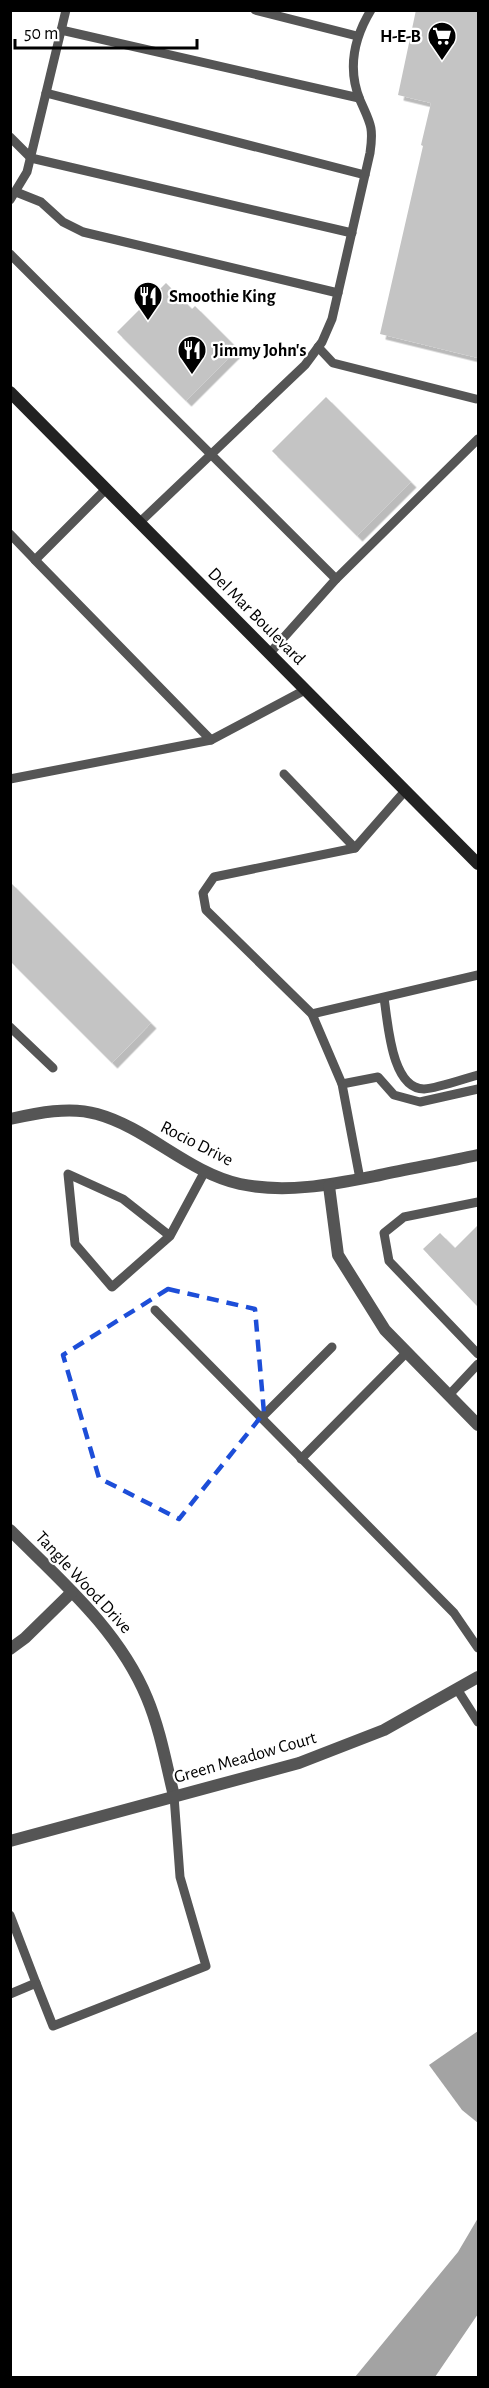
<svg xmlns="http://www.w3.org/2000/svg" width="489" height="2388" font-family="'Alegreya Sans',sans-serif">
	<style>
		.water { fill: #a3a3a3 }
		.building { fill: #c4c4c4; filter: url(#shadow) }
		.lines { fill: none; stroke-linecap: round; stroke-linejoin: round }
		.lane { stroke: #555; stroke-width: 9 }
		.street { stroke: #555; stroke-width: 12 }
		.secondary { stroke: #222; stroke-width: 12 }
		.marked { fill: none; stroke: #1d4ed8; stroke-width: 4.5; stroke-dasharray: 12 8; stroke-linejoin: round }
		.labels { text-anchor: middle; stroke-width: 4.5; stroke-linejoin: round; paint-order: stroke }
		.poi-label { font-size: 18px; font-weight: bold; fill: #000; stroke: #fff; text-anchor: start }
		.street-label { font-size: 18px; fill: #000; stroke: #fff }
	</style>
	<defs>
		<filter id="shadow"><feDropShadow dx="5.5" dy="5.5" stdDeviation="0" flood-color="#0004"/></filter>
	</defs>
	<rect width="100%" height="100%" fill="#fff"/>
	<g class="water">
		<path d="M478 2031V2123L462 2110 429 2065Z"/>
		<path d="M478 2218V2314L435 2377H355L458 2252Z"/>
	</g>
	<g class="building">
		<path d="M416 10H478V358L380 334 423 146 421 145 431 103 398 95Z"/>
		<path d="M166 283 192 309 195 306 238 349 186 401 117 332Z"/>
		<path d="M326 397 411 482 357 536 272 451Z"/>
		<path d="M10 882 151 1023 112 1063 10 961Z"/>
		<path d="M478 1225V1307L423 1249 440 1233 455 1248Z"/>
	</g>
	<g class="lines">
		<g class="lane">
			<path d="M255 10 357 36"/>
			<path d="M61 30 359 98"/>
			<path d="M46 93 365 175"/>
			<path d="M10 137 31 158 352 233"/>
			<path d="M16 192 41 202 63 222 83 232 338 293"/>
			<path d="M10 200 27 172 66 10"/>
			<path d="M10 254 336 579"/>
			<path d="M318 347 333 363 476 399"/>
			<path d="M139 523 305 365 322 342 332 319 370 153C374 126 370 123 360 100 347 68 354 38 371 10"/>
			<path d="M10 534 35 560 106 489"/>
			<path d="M35 560 211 740"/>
			<path d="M269 654 336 579 478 439"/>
			<path d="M284 774 355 848"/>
			<path d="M10 779 211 740 305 690"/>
			<path d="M384 998C388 1022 391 1089 424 1089 439 1088 463 1079 478 1075"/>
			<path d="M312 1014 478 975"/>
			<path d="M10 1027 53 1068"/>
			<path d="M342 1084 378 1077 394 1095 420 1102 478 1089"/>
			<path d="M360 1179 342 1084 312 1014 206 910 203 893 214 877 355 848 405 791"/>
			<path d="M478 1202 404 1217 384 1233 389 1261 478 1354"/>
			<path d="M170 1236 123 1199 68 1174 75 1244 112 1287 170 1236 205 1171"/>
			<path d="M155 1310 454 1613 478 1648"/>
			<path d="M449 1395 478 1364"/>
			<path d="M261 1418 332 1347"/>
			<path d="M301 1459 407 1352"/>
			<path d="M457 1689 478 1722"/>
			<path d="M10 1915 36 1983"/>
			<path d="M10 1994 36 1983 53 2026 206 1966 180 1877 174 1796"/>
		</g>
		<g class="street">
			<path d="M10 1119C37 1113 70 1106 97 1114 148 1128 187 1172 240 1184 287 1194 334 1184 380 1175 413 1168 446 1162 478 1155"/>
			<path d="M329 1186 338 1255 385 1330 478 1425"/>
			<path d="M10 1530C61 1581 119 1630 147 1698 160 1729 166 1763 174 1796"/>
			<path d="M10 1649 25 1638 72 1592"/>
			<path d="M10 1841 299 1763 384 1730 478 1677"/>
		</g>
		<path class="secondary" d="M10 392 478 864"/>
	</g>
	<path class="marked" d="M168 1289 255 1309 264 1413 179 1519 99 1478 63 1355Z"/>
	<defs>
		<g id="supermarket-pin" transform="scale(1.5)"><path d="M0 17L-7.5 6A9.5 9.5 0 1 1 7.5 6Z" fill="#000" stroke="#fff"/><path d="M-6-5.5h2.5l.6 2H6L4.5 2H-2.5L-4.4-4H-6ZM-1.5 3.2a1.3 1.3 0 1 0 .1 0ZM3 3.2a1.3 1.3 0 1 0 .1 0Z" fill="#fff"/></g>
		<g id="restaurant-pin" transform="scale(1.5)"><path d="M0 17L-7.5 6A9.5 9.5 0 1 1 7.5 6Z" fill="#000" stroke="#fff"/><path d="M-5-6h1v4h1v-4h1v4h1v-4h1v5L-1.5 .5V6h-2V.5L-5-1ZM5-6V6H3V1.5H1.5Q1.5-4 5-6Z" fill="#fff"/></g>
	</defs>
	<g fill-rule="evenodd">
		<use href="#supermarket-pin" x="442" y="36"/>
		<use href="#restaurant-pin" x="148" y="296"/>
		<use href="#restaurant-pin" x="192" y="350"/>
	</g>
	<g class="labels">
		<g class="poi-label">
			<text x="421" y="42" text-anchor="end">H-E-B</text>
			<text x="169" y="302">Smoothie King</text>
			<text x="213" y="356">Jimmy John's</text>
		</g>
		<g class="street-label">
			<text transform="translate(257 616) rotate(45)" y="6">Del Mar Boulevard</text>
			<text transform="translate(197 1143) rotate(27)" y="6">Rocio Drive</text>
			<text transform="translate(84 1582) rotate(47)" y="6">Tangle Wood Drive</text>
			<text transform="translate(245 1757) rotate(-16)" y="6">Green Meadow Court</text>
		</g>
	</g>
	<rect width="489" height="2388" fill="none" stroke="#000000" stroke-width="24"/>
	<path d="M15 39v9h182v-9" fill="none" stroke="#000000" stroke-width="3"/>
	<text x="24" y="39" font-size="18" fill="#000000" stroke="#ffffff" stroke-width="4.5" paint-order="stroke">50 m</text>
</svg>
